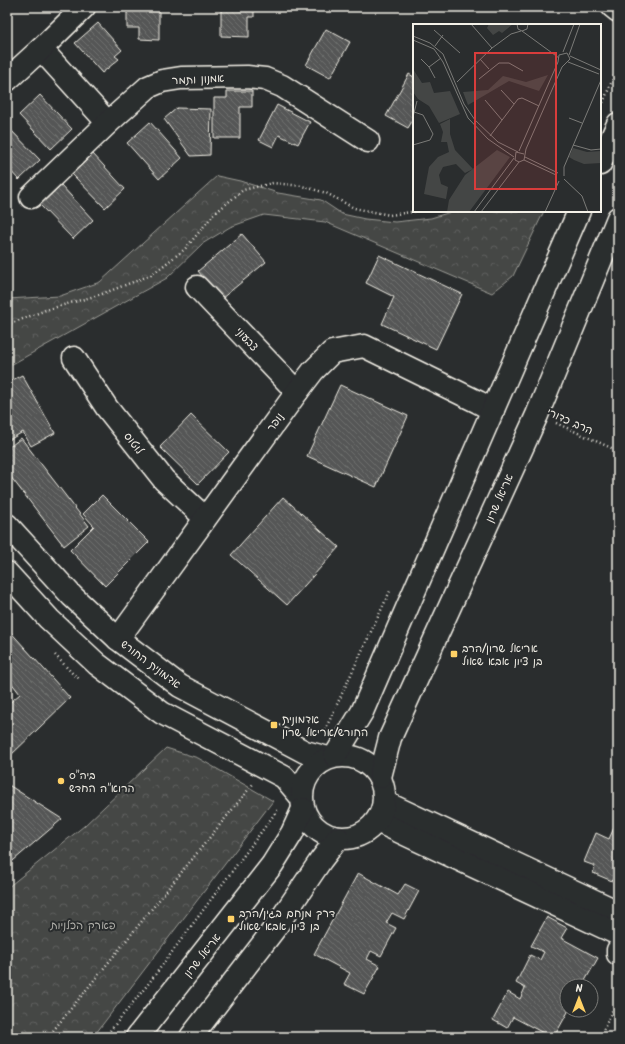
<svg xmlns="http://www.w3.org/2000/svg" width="625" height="1044" font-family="Kalam,'Playpen Sans Hebrew',sans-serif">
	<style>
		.forest { fill: url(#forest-crowns); stroke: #9c9c96 }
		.building { fill: url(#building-back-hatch); stroke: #f4f1e8 }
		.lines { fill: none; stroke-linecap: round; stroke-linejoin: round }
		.minor-casing { stroke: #f4f1e8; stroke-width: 25 }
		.major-casing { stroke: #f4f1e8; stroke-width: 25 }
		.path { stroke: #f4f1e8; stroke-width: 2.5; stroke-dasharray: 1 3; stroke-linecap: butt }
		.minor { stroke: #2a2d2e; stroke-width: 22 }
		.major { stroke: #2a2d2e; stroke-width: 22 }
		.poi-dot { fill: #ffd166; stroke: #2a2d2e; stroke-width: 1.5 }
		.labels { text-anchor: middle; stroke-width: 4; stroke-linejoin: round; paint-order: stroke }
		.street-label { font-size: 11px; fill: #f4f1e8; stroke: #2a2d2e }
		.poi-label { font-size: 11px; fill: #f4f1e8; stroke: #2a2d2e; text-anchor: start }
		.park-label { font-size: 11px; fill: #b6b5af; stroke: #2a2d2e }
		.inset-road { fill: none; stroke: #7b7b78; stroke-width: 1 }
		.view { fill: #d93c3b; fill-opacity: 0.15; stroke: #d93c3b; stroke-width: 2 }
		.inset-edge { fill: none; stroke: #f4f1e8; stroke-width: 2 }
	</style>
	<defs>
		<pattern id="forest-crowns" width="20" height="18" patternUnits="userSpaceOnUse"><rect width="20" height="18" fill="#444645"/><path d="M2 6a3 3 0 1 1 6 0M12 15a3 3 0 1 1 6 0" fill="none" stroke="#606160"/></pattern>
		<pattern id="building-back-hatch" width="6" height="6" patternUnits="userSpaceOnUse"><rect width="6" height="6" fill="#555756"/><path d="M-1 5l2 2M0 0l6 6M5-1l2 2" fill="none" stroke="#6e706e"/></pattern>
	</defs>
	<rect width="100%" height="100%" fill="#2a2d2e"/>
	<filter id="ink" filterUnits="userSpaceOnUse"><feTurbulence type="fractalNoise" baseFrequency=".025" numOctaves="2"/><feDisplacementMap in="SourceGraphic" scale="8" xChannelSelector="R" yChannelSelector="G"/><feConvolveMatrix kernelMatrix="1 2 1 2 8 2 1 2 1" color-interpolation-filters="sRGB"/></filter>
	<g filter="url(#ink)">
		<g class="forest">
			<path d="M217 176 240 181 278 193 321 200 342 214 365 219 395 222 431 218 454 211H544L513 276 492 293 325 222 264 215 230 227 202 244 167 278 7 367V299L60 296 100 282Z"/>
			<path d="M166 748 198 758 273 801 93 1037H7V888L84 826Z"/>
		</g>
		<g class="building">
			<path d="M127 7H159V40L139 39V28H127Z"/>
			<path d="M221 7H254V17H249V37L221 36Z"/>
			<path d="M98 23 122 50 115 56 119 59 102 73 75 43Z"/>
			<path d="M326 29 350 42 330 78 306 65Z"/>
			<path d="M409 74 414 77V118L408 128 386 116Z"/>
			<path d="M227 91H252V107H240V138H214V98H227Z"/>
			<path d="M40 95 72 129 51 149 19 115Z"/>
			<path d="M277 105 310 122 298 144 279 135 273 147 259 140Z"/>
			<path d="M177 108 211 109 210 155 191 156 164 119Z"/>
			<path d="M150 122 182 158 159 179 127 143Z"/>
			<path d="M7 127H8L40 160 19 180 7 167Z"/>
			<path d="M93 154 125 189 105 208 72 174Z"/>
			<path d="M61 185 93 220 73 239 40 205Z"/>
			<path d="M242 234 266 262 221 299 198 271Z"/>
			<path d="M379 255 462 294 436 349 382 324 394 297 366 283Z"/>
			<path d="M22 375 55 433 31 446 23 432 7 441V383Z"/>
			<path d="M340 385 408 416 376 487 307 456Z"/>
			<path d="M191 415 229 452 198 484 160 447Z"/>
			<path d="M21 438 89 526 64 546 7 472V449Z"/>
			<path d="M102 495 149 542 105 586 70 550 94 526 83 514Z"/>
			<path d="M283 497 339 547 287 605 231 555Z"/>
			<path d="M7 628 70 698 9 757 7 755V705L20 694 7 677Z"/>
			<path d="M7 784 62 819 7 866Z"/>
			<path d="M617 821H618V868L612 881 593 873 595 866 584 862 596 833 609 839Z"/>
			<path d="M358 873 398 895 405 884 419 891 404 919 392 913 386 923 396 928 381 956 371 951 367 959 380 966 364 994 344 984 350 973 314 954Z"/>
			<path d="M547 917 567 928 561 938 598 958 582 986H567V1010H569L554 1037H551L513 1017 507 1028 493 1020 508 992 520 999 525 988 516 983 530 955 540 960 544 952 531 946Z"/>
		</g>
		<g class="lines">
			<g class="minor-casing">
				<g id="minor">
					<path d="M613 7 618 11"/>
					<path d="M41 49 108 123"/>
					<path d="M7 80 41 49 84 7"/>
					<path d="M31 197 108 123 148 87 162 81 181 78 247 77 265 79 282 86 368 141"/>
					<path d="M197 287 297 392"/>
					<path d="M74 358 107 408 164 480 205 518"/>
					<path d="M7 525 72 596 118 639 180 686 305 752 328 758"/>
					<path d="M7 573 49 619 97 664 162 713 284 777 301 797"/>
					<path d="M118 639 297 392 313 371 332 352 364 346 478 402 493 410"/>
					<path d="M384 802 618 912"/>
					<path d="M377 821 618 934"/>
					<path d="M618 950V954"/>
				</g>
			</g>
			<g class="major-casing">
				<g id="major">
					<path d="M600 164 618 124"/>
					<circle cx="343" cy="797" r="41"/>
					<path d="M335 756 362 712 579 211"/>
					<path d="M380 777 390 738 537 415 618 218"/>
					<path d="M137 1037 272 865 292 833 303 809"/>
					<path d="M191 1037 275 928 321 860 338 838"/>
				</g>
			</g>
			<g class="path">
				<path d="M600 110 617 69 618 60"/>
				<path d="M7 325 46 310 102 294 151 275 185 249 214 214 243 190 273 183 302 186 326 193 354 208 390 215 418 211"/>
				<path d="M556 423 618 451"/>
				<path d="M55 655 73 674 80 679"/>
				<path d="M325 730 391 589"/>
				<path d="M48 1037 253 784"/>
				<path d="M105 1037 149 983 279 808"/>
				<path d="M600 1037 618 998"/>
			</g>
			<use href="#minor" class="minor"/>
			<use href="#major" class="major"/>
		</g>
	</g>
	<g class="poi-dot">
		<rect x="450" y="650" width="8" height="8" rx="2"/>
		<rect x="270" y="721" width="8" height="8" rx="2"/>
		<circle cx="61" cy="781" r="4"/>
		<rect x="227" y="915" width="8" height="8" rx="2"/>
	</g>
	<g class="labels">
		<g class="street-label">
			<text transform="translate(198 79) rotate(-3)" y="4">אמנון ותמר</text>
			<text transform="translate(247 339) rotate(47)" y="4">צבעוני</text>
			<text transform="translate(570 421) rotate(24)" y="4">הרב כדורי</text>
			<text transform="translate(275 422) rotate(-54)" y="4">נופר</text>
			<text transform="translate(134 443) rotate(52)" y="4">לוטוס</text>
			<text transform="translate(499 498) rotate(-66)" y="4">אריאל שרון</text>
			<text transform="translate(151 664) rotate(37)" y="4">אדמונית החורש</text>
			<text transform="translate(202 955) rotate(-52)" y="4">אריאל שרון</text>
		</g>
		<g class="poi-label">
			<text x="462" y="652">אריאל שרון/הרב<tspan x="462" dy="13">בן ציון אבא שאול</tspan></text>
			<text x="282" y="723">אדמונית<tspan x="282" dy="13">החורש/אריאל שרון</tspan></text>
			<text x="69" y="779">ביה"ס<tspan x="69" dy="13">הרוא"ה החדש</tspan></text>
			<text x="239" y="917">דרך מנחם בגין/הרב<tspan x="239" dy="13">בן ציון אבא שאול</tspan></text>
		</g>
		<g class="park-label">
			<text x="83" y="929">פארק הכלניות</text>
		</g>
	</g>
	<g transform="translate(413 24)">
		<rect width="188" height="188" fill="#2a2d2e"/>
		<path d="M76 0H100L89 9 86 7 80 11 74 4ZM37 95V110L42 126 60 145 52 149 43 140 30 143 26 151 28 160 35 163 33 175 11 170 16 143 25 133 36 128 34 118H28L30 108 27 100ZM160 124 174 128 188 127V139L171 140 161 136 156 133Z" fill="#444645"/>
		<path d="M0 45 9 59 17 58 21 69 37 67 47 90 26 99 16 82 5 75 0 68ZM135 51 126 67 96 57 55 81 50 68 75 66 90 52 113 58ZM84 126 97 133 56 188H34L36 176 52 151Z" fill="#444645"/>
		<path class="inset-road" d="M58 0 79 24M104 0 105 5 109 7 114 5 115 0M21 6 47 29M109 7 146 34M0 12 17 19 30 30 51 80 62 96 85 118 105 128M0 16 21 25 30 38 55 94 75 115 101 133M22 22 30 11M150 28 161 0M156 31 167 0M157 32 188 46M8 35 16 43 22 54M67 35 76 45M155 38 186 50M16 43 28 34M66 55 86 39H96L110 47M44 58 79 24 98 10 108 7M88 66 101 80M72 76 89 96M0 93 4 77M156 94 169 99M77 112 105 75 109 74 126 82M0 121 17 116 20 110 10 91 1 88M160 121 178 126 188 125M106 127 145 38 146 31 154 29 157 35 149 43 113 125 111 136 106 138 102 136 103 128 111 130M112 133 145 149M111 136 143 151M151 152V143L188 56M151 155 169 172 175 188M61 188 101 134M68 188 106 138M132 188 146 157"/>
		<path class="view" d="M62 29H143V165H62Z"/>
		<rect width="188" height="188" class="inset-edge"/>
	</g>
	<rect width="625" height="1044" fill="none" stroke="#2a2d2e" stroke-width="24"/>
	<rect x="12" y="12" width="601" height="1020" fill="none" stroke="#f4f1e8" stroke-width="1.5" filter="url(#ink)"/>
	<g transform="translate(579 998)"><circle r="19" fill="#2a2d2e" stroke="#7b7b78"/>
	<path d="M0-3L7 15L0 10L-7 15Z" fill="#ffd166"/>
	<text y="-6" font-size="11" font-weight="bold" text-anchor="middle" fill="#f4f1e8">N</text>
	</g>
</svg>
